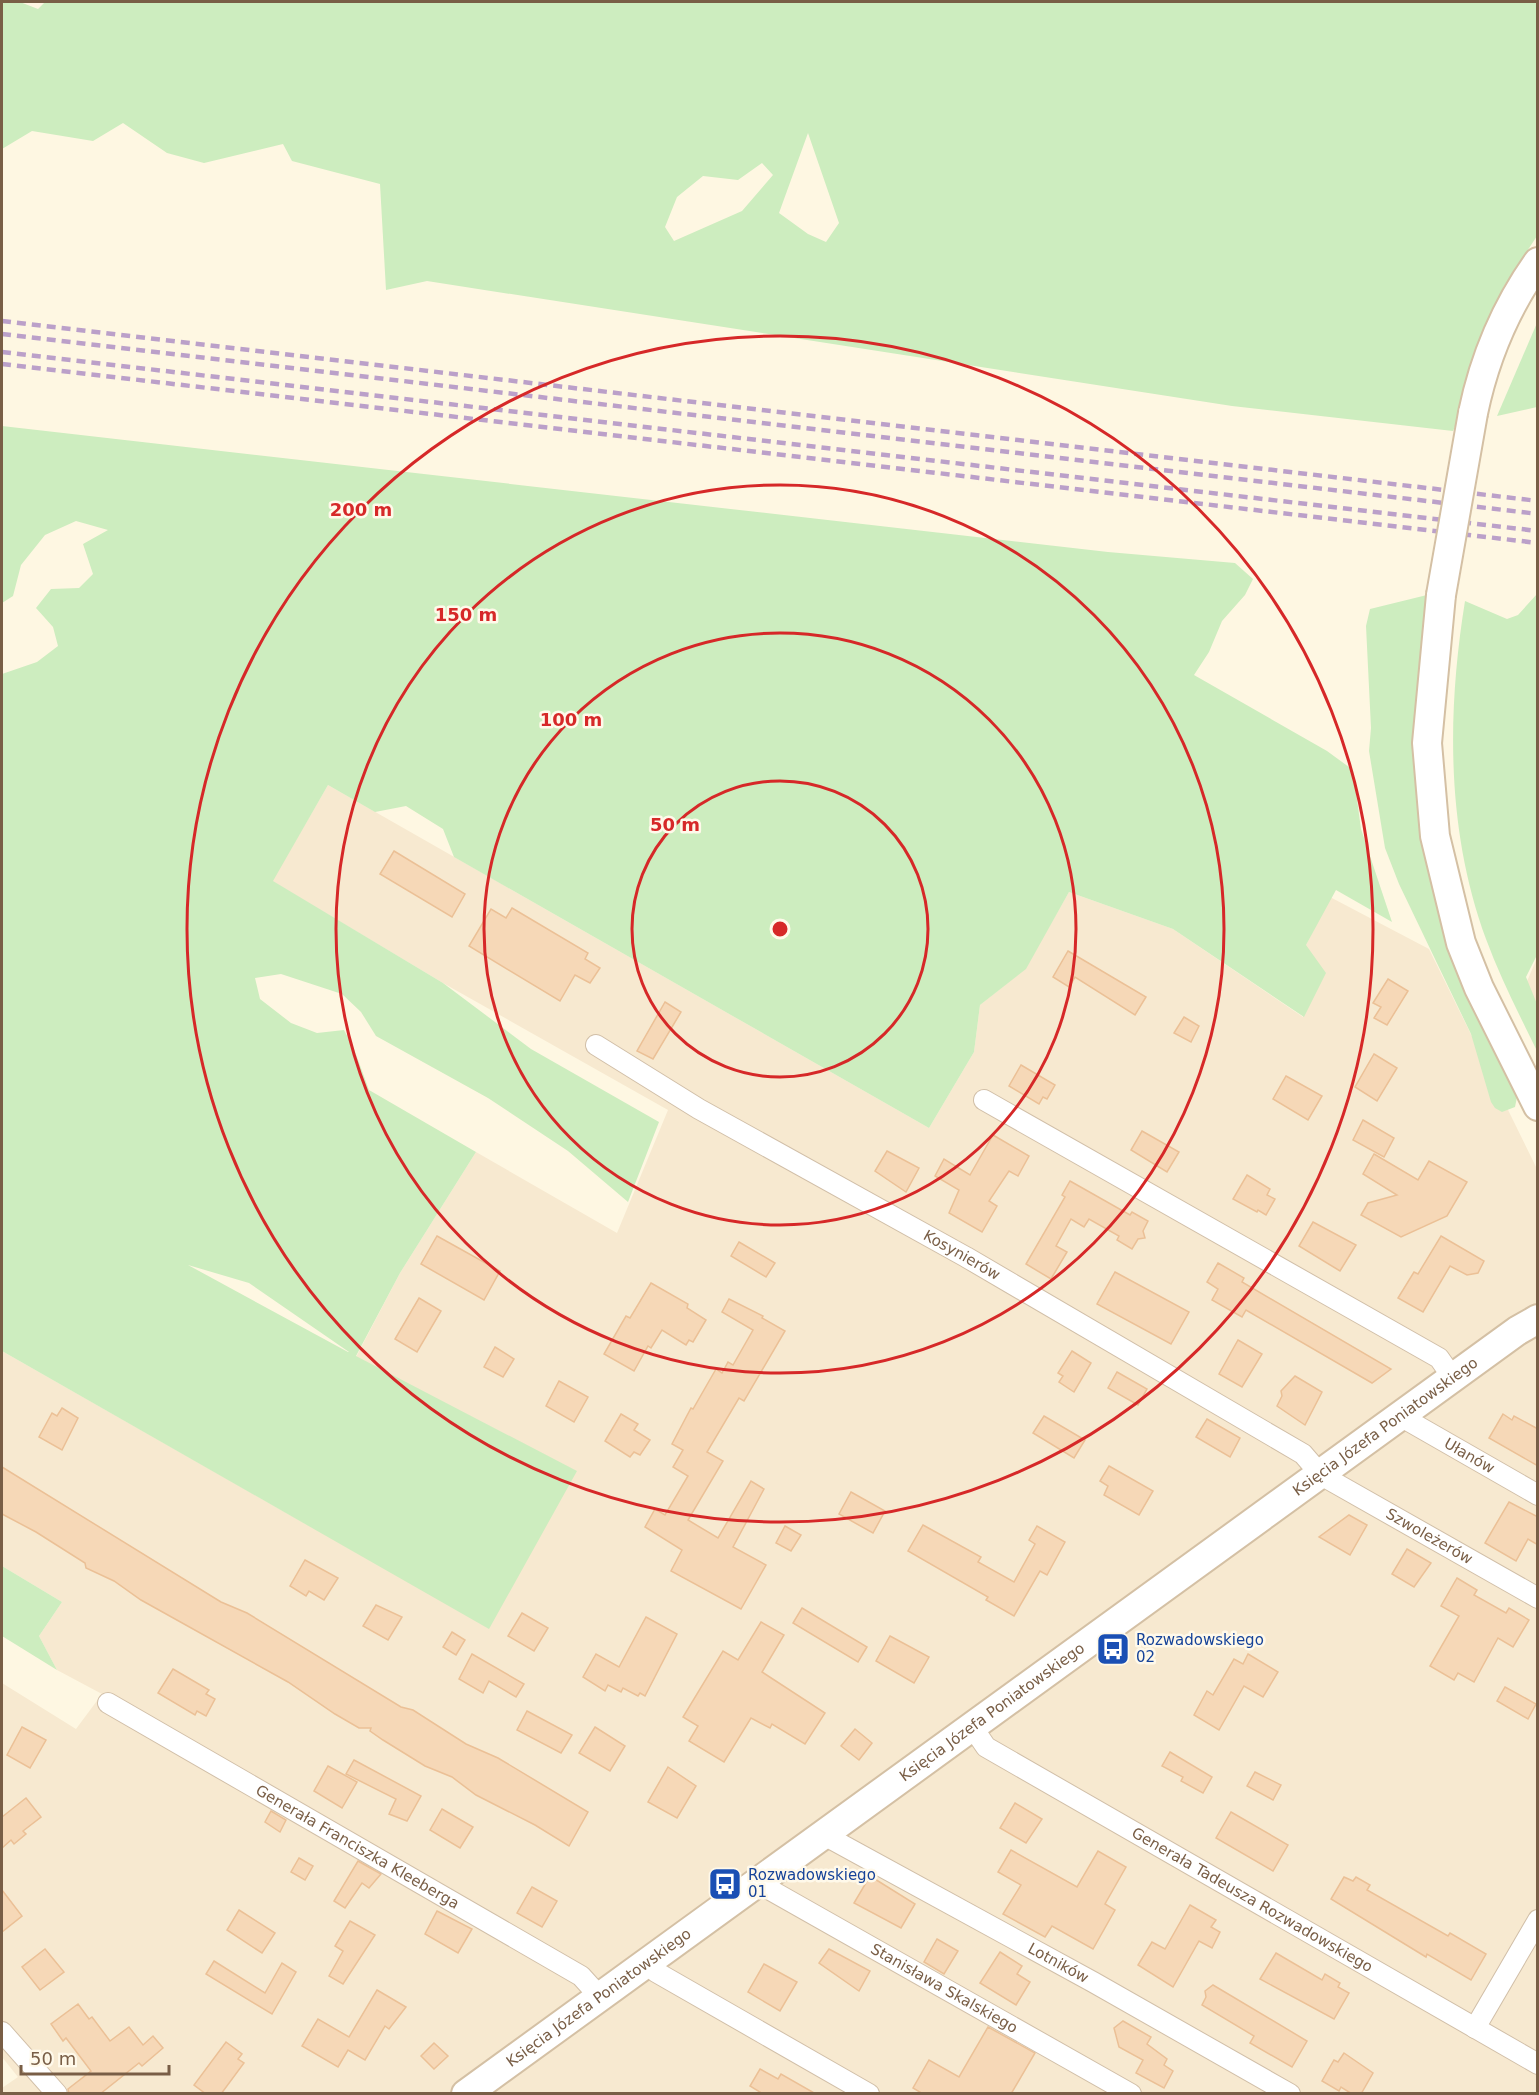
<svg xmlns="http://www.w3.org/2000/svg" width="1539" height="2095" font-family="'DejaVu Sans',sans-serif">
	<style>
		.residential { fill: #f7e9d0 }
		.green { fill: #cdedbf; fill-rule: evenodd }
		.building { fill: #f6d8b7; stroke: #ebc096; stroke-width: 1.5 }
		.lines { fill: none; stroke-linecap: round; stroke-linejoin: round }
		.street-casing { stroke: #d1bfa8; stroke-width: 22 }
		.secondary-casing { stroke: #d4c0a4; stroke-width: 32 }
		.street { stroke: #fff; stroke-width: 20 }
		.secondary { stroke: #fff; stroke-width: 28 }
		.rail { stroke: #bba0c9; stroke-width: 4.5; stroke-dasharray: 9 6; stroke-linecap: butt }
		.secondary-bridge-casing { stroke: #d4c0a4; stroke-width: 32; stroke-linecap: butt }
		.secondary-bridge { stroke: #fff; stroke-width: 28 }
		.ring { fill: none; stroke: #d62828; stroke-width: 3 }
		.labels { text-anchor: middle; stroke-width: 5; stroke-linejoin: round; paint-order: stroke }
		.street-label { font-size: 15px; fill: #795e46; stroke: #fff9ea }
		.transit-label { font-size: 15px; fill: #164399; stroke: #fff9ea; text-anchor: start }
		.centre { fill: #d62828; stroke: #fff9ea; stroke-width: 3 }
		.ring-label { font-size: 18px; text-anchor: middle; font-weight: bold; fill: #d62828; stroke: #fff9ea; stroke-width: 5; stroke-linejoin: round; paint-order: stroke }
	</style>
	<rect width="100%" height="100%" fill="#fef7e2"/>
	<g class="residential">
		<path d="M328 785 929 1128 974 1052 980 1005 1025 969 1069 892 1173 929 1303 1017 1306 945 1330 897 1429 949 1537 1169V2093H2V2088L18 2077 2 2057V1683L76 1729 102 1694 57 1670 39 1636 62 1602 2 1566V1351L313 1528 576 1471 356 1357 400 1273 476 1152 617 1233 668 1110 443 983 272 881Z"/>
		<path d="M1537 958V1015L1525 986Z"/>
	</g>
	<g class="green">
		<path d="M2 2H20L38 9 45 2H1537V236L1504 286 1476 348 1462 411 1453 431 1232 406 427 281 386 290 380 184 292 161 283 144 204 163 167 153 123 123 93 141 32 131 2 149ZM808 133 839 223 826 242 808 234 779 213ZM762 163 773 175 742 211 674 241 665 227 677 197 703 176 738 180Z"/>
		<path d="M1537 323V407L1497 416Z"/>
		<path d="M2 426 1108 552 1235 563 1253 579 1245 595 1222 621 1209 652 1194 675 1327 751 1353 770 1361 829 1392 922 1336 890 1306 945 1326 973 1304 1017 1173 929 1069 892 1026 969 980 1005 974 1052 929 1128 454 857 443 829 406 806 375 812 328 785 273 881 443 983 531 1049 659 1122 628 1202 568 1151 488 1098 376 1036 361 1012 342 994 281 974 255 978 260 999 291 1023 317 1033 344 1030 354 1049 369 1090 476 1152 400 1273 356 1356 577 1471 489 1629 2 1351V674L37 662 58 646 53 627 36 608 51 589 79 588 93 574 83 544 108 530 76 521 45 535 21 565 13 596 2 603ZM188 1265 249 1283 349 1352H348Z"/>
		<path d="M1537 594 1538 953 1526 977 1537 1004V1051C1519 1014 1500 977 1486 939 1446 830 1447 713 1465 601L1507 619 1518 615Z"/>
		<path d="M1427 595 1419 669 1415 755 1518 1092 1515 1107 1502 1112 1495 1108 1491 1102 1471 1034 1399 884 1385 848 1369 751 1371 728 1366 626 1370 609Z"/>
		<path d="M2 1566 62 1602 39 1636 57 1670 2 1636Z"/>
	</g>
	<g class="building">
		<path d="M394 851 465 894 452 917 380 874Z"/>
		<path d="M512 908 588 953 585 959 600 968 590 983 575 975 560 1001 469 946 491 909 506 918Z"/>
		<path d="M1068 951 1146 997 1135 1015 1075 977 1069 987 1053 977Z"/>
		<path d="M1388 979 1408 991 1387 1025 1374 1018 1381 1007 1373 1003Z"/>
		<path d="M665 1002 681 1012 653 1059 637 1051Z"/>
		<path d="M1184 1017 1199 1026 1191 1042 1174 1033Z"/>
		<path d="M1374 1054 1397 1068 1377 1101 1355 1087Z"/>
		<path d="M1021 1065 1055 1085 1047 1099 1043 1097 1039 1104 1009 1086Z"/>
		<path d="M1286 1076 1322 1096 1308 1120 1273 1099Z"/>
		<path d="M1363 1120 1394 1138 1384 1157 1353 1140Z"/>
		<path d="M1142 1131 1179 1152 1167 1172 1131 1150Z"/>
		<path d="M993 1135 1029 1156 1018 1176 1009 1171 989 1201 997 1206 982 1232 949 1213 959 1190 935 1176 944 1159 970 1175Z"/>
		<path d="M887 1151 919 1168 906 1192 875 1171Z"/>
		<path d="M1374 1154 1418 1180 1429 1161 1467 1182 1447 1216 1401 1237 1361 1215 1368 1203 1397 1195 1363 1174Z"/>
		<path d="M1247 1175 1270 1189 1267 1195 1275 1199 1266 1215 1258 1210 1257 1212 1233 1199Z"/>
		<path d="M1070 1181 1130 1215 1132 1212 1148 1221 1143 1231 1145 1238 1138 1239 1132 1249 1117 1240 1119 1236 1089 1219 1084 1227 1071 1219 1056 1246 1067 1252 1051 1279 1026 1264 1065 1197 1062 1195Z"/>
		<path d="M1313 1222 1356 1245 1340 1271 1299 1246Z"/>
		<path d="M437 1236 500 1271 484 1300 421 1264Z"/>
		<path d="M1441 1236 1484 1261 1478 1273 1467 1275 1450 1266 1423 1312 1398 1298 1414 1272 1418 1274Z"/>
		<path d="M739 1242 775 1263 766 1277 731 1256Z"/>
		<path d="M1218 1263 1244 1278 1242 1282 1391 1369 1372 1383 1246 1310 1242 1317 1212 1300 1218 1289 1207 1282Z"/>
		<path d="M1115 1272 1189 1312 1171 1344 1097 1304Z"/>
		<path d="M651 1283 688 1304 687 1308 706 1320 693 1342 689 1340 686 1345 662 1330 651 1348 648 1346 634 1371 604 1354 626 1316 630 1318Z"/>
		<path d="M419 1298 441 1311 417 1352 395 1339Z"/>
		<path d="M729 1299 763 1316 762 1318 785 1331 744 1401 739 1398 707 1452 723 1461 688 1520 718 1538 751 1481 764 1489 733 1547 766 1565 741 1609 671 1571 682 1550 645 1527 655 1509 665 1515 688 1476 673 1467 683 1450 672 1444 691 1408 693 1409 716 1369 722 1373 728 1362 733 1365 753 1330 722 1312Z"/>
		<path d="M1238 1340 1262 1354 1242 1387 1219 1374Z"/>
		<path d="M495 1347 514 1359 503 1377 484 1367Z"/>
		<path d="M1072 1351 1091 1363 1074 1392 1059 1382 1063 1376 1058 1373Z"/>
		<path d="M1117 1372 1147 1389 1138 1405 1108 1388Z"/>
		<path d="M1295 1376 1322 1392 1305 1425 1277 1406 1282 1396 1281 1391Z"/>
		<path d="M559 1381 588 1397 574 1422 546 1406Z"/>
		<path d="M62 1408 78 1418 62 1450 39 1437 52 1413 57 1416Z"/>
		<path d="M621 1414 638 1424 634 1430 650 1440 640 1455 634 1452 630 1457 605 1441Z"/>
		<path d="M1503 1414 1512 1420 1514 1416 1538 1429V1466L1489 1438Z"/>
		<path d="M1044 1416 1085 1440 1074 1458 1033 1433Z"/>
		<path d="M1207 1419 1240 1438 1230 1457 1196 1437Z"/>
		<path d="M1109 1466 1153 1491 1139 1515 1104 1495 1108 1486 1100 1481Z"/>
		<path d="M2 1467 221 1602 247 1613 401 1707 413 1710 466 1744 498 1758 588 1812 569 1846 535 1825 476 1795 452 1777 425 1766 383 1740 370 1731 371 1728H359L335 1714 288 1682 141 1600 114 1581 86 1568 85 1563 36 1532 2 1514Z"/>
		<path d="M851 1492 885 1511 873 1533 839 1514Z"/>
		<path d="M1509 1502 1538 1517V1545L1528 1539 1516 1561 1485 1543Z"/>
		<path d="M1349 1515 1367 1525 1350 1555 1319 1537Z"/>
		<path d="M923 1525 981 1557 978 1562 1014 1582 1035 1544 1029 1540 1037 1526 1065 1542 1047 1575 1040 1571 1014 1616 986 1600 988 1597 908 1551Z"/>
		<path d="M785 1526 801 1535 791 1551 776 1543Z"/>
		<path d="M1407 1549 1431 1563 1414 1587 1392 1574Z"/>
		<path d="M305 1560 338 1578 324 1600 309 1591 306 1596 290 1586Z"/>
		<path d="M1457 1578 1477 1590 1474 1595 1506 1613 1509 1608 1529 1620 1513 1647 1498 1638 1474 1682 1458 1673 1454 1680 1430 1666 1459 1616 1441 1606Z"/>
		<path d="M376 1605 402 1617 388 1640 363 1626Z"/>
		<path d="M802 1608 867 1647 858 1662 793 1623Z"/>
		<path d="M522 1613 548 1628 534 1651 508 1636Z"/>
		<path d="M646 1617 677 1634 645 1696 640 1693 638 1696 623 1688 621 1692 608 1685 605 1691 583 1677 596 1654 619 1667Z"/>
		<path d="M761 1622 784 1635 762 1672 825 1713 805 1744 772 1724 770 1728 751 1718 724 1762 689 1741 698 1726 683 1717 723 1651 738 1660Z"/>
		<path d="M452 1632 465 1640 456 1655 443 1647Z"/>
		<path d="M890 1636 929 1657 914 1683 876 1661Z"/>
		<path d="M472 1654 524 1684 516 1697 489 1681 483 1693 459 1679Z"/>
		<path d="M1248 1654 1278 1672 1263 1697 1244 1686 1219 1730 1194 1715 1207 1691 1213 1695 1234 1659 1243 1664Z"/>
		<path d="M173 1669 209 1690 206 1694 215 1699 206 1716 197 1711 195 1715 158 1693Z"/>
		<path d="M1505 1687 1536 1704 1528 1719 1497 1701Z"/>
		<path d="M527 1711 572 1735 561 1753 517 1730Z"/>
		<path d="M22 1727 46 1740 30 1768 7 1755Z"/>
		<path d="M595 1727 625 1746 610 1771 579 1753Z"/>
		<path d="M855 1729 872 1743 859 1760 841 1746Z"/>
		<path d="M1170 1752 1212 1777 1203 1793 1181 1781 1183 1777 1162 1766Z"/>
		<path d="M354 1760 421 1796 407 1821 389 1814 396 1799 346 1774Z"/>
		<path d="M328 1766 357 1782 342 1808 314 1791Z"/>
		<path d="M668 1767 696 1786 677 1818 648 1802Z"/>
		<path d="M1255 1772 1281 1785 1273 1800 1247 1786Z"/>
		<path d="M26 1798 41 1817 23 1831 26 1834 14 1844 11 1840 2 1848V1817Z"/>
		<path d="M1015 1803 1042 1819 1026 1843 1000 1828Z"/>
		<path d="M442 1809 473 1827 460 1848 430 1830Z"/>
		<path d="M271 1811 286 1820 280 1832 265 1822Z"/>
		<path d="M1231 1812 1288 1845 1273 1871 1216 1838Z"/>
		<path d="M1011 1850 1077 1887 1098 1851 1126 1867 1105 1904 1115 1910 1093 1949 1052 1926 1045 1937 1003 1914 1021 1885 998 1872Z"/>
		<path d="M299 1858 313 1866 305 1880 291 1872Z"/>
		<path d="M358 1861 381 1874 369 1888 362 1883 345 1908 334 1901Z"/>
		<path d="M870 1876 915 1904 901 1928 854 1903Z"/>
		<path d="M1344 1877 1353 1881 1356 1877 1370 1885 1367 1890 1448 1936 1450 1933 1486 1954 1471 1980 1427 1954 1426 1957 1331 1899Z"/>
		<path d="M532 1887 557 1901 542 1927 517 1913Z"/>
		<path d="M2 1890 22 1916 2 1932Z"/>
		<path d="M1190 1905 1216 1920 1211 1927 1220 1932 1212 1948 1199 1941 1173 1987 1138 1965 1152 1942 1165 1949Z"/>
		<path d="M239 1910 275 1933 262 1953 227 1930Z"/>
		<path d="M437 1911 472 1929 458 1953 425 1934Z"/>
		<path d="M350 1921 375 1935 343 1984 329 1976 343 1951 335 1946Z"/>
		<path d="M937 1939 958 1951 944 1974 924 1962Z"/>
		<path d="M45 1949 64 1972 40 1990 22 1967Z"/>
		<path d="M829 1949 870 1971 859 1991 819 1963Z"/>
		<path d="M1000 1952 1022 1966 1017 1974 1030 1982 1016 2005 980 1983Z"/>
		<path d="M1276 1953 1322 1980 1325 1974 1340 1983 1338 1987 1349 1993 1334 2019 1260 1979Z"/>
		<path d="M214 1961 265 1993 282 1963 296 1972 272 2014 206 1974Z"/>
		<path d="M764 1964 797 1982 780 2011 748 1992Z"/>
		<path d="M1213 1985 1307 2041 1292 2067 1250 2043 1254 2036 1202 2005 1206 1997 1205 1991Z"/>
		<path d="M377 1990 406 2007 389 2029 385 2026 365 2060 348 2050 338 2067 302 2046 318 2019 349 2037Z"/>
		<path d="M78 2004 89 2019 92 2017 110 2041 129 2027 143 2045 153 2036 163 2048 142 2066 139 2063 100 2094H69L68 2089 91 2071 66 2038 63 2041 51 2024Z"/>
		<path d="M1123 2021 1151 2037 1147 2044 1167 2059 1164 2065 1173 2071 1164 2088 1136 2073 1143 2060 1119 2047 1114 2028Z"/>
		<path d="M988 2027 1035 2053 1011 2094H923L913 2088 929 2060 959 2077Z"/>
		<path d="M226 2042 242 2054 238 2059 244 2063 221 2094H206L194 2085Z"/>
		<path d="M434 2043 448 2056 434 2069 421 2056Z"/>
		<path d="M1344 2053 1373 2073 1361 2094H1352L1341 2087 1339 2091 1322 2081 1334 2060 1338 2062Z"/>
		<path d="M760 2069 778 2079 781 2074 816 2094H763L750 2086Z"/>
	</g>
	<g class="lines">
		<g class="street-casing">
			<g id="street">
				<path id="s1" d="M596 1045 699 1109 966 1257 1303 1454 1321 1475 1538 1598"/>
				<path d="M984 1100 1439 1358 1453 1378"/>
				<path id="s2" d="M1400 1416 1538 1495"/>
				<path id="s3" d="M108 1703 581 1976 600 1997"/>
				<path id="s4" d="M973 1728 986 1747 1538 2064"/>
				<path id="s5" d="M824 1835 1093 1982 1290 2094"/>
				<path id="s6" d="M758 1883 1131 2094"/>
				<path d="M648 1962 656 1972 869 2094"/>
				<path d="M1475 2028 1538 1920"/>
				<path d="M2 2032 57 2094"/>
			</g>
		</g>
		<g class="secondary-casing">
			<g id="secondary">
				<path d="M1473 413C1484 360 1506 307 1538 262"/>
				<path d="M1441 595 1427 743 1435 836 1461 943 1479 988 1538 1106"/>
				<path id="s7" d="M466 2094 1517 1331 1538 1319"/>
			</g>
		</g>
		<use href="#street" class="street"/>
		<use href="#secondary" class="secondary"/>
		<g class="rail">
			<path d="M2 321 1538 501"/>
			<path d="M2 334 1538 514"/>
			<path d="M2 352 1538 531"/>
			<path d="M2 364 1538 543"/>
		</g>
		<g class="secondary-bridge-casing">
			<path id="secondary-bridge" d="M1441 595 1473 413"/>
		</g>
		<use href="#secondary-bridge" class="secondary-bridge"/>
	</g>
	<g class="ring">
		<circle cx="780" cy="929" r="148"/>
		<circle cx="780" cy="929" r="296"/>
		<circle cx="780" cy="929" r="444"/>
		<circle cx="780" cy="929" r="593"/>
	</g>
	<defs>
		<g id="bus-square" transform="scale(1.725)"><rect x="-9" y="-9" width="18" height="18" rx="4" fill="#1a4fb4" stroke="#fff9ea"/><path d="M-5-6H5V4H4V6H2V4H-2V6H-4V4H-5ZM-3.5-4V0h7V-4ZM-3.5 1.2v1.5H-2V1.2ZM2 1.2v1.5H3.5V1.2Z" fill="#fff"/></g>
	</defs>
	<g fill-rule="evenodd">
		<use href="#bus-square" x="1113" y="1649"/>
		<use href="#bus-square" x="725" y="1884"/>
	</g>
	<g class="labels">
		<g class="street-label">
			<text dy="5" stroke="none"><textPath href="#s1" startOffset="422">Kosynierów</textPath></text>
			<text dy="5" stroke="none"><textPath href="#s7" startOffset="1136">Księcia Józefa Poniatowskiego</textPath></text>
			<text dy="5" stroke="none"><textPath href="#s2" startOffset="80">Ułanów</textPath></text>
			<text dy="5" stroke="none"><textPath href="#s1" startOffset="969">Szwoleżerów</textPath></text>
			<text dy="5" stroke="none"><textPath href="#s7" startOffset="650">Księcia Józefa Poniatowskiego</textPath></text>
			<text dy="5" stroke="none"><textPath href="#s3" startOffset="288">Generała Franciszka Kleeberga</textPath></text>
			<text dy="5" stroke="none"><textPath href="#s4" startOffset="330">Generała Tadeusza Rozwadowskiego</textPath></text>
			<text dy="5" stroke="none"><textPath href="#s5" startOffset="267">Lotników</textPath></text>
			<text dy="5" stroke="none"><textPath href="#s6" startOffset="214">Stanisława Skalskiego</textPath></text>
			<text dy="5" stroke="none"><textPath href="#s7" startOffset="164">Księcia Józefa Poniatowskiego</textPath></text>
		</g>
		<g class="transit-label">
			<text x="1136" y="1645">Rozwadowskiego<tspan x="1136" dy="17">02</tspan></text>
			<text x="748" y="1880">Rozwadowskiego<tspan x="748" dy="17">01</tspan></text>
		</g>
	</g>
	<circle cx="780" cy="929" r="9" class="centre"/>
	<g class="ring-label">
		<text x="361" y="516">200 m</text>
		<text x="466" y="621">150 m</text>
		<text x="571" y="726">100 m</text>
		<text x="675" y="831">50 m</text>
	</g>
	<rect width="1539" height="2095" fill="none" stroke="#795e46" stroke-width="6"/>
	<path d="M21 2065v9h148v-9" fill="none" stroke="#795e46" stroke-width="3"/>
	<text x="30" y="2065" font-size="18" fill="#795e46" stroke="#fff9ea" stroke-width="4.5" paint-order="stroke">50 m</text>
</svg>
